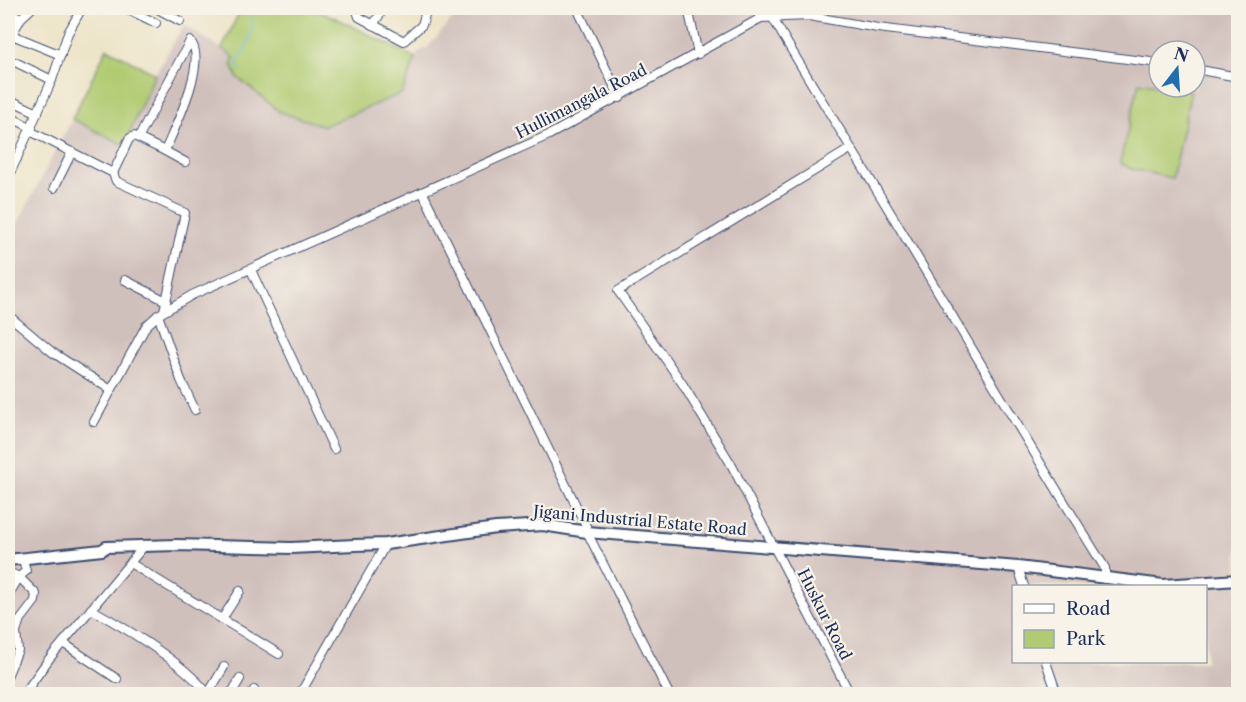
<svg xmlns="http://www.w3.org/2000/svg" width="1246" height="702" font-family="'Libre Caslon Text',serif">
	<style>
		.industrial { fill: #d0c0bb; fill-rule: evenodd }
		.green { fill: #b0cb71; stroke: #667d68; stroke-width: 1.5 }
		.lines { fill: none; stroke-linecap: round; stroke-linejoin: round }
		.stream { stroke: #6abce6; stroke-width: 1.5 }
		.minor-casing { stroke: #3a4a6e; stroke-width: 10 }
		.major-casing { stroke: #3a4a6e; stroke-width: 14 }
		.minor { stroke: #fff; stroke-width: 8 }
		.major { stroke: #fff; stroke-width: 10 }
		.labels { text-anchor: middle; stroke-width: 4.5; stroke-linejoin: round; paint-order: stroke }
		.street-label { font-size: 16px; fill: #1b2f5e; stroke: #f7f3e8 }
	</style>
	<rect width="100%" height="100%" fill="#f7f3e8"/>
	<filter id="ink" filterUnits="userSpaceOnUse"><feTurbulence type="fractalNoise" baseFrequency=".0167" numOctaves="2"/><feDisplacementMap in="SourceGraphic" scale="12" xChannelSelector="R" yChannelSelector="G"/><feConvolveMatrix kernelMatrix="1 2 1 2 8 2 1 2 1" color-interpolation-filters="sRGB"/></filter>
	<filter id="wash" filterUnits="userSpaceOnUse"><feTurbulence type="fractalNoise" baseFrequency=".008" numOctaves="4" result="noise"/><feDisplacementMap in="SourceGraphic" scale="24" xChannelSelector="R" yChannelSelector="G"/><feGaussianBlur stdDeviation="1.35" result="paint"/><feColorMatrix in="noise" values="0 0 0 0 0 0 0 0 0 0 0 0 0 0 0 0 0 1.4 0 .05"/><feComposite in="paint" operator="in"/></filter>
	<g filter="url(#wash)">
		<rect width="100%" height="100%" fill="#ede4c7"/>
		<path class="industrial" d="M462 8H1238V694H8V242L72 119 124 145 155 74 184 25 235 57 402 93 418 52 427 48ZM1159 51H1195V87H1159ZM1014 586H1206V662H1014Z"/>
		<g class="green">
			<path d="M241 8H305L332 16 416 58 402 93 324 126 280 112 237 77 232 64 234 57 222 49Z"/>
			<path d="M107 48 155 74 124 145 72 119Z"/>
			<path d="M1139 82 1191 91 1172 178 1131 169 1120 163Z"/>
		</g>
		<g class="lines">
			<path class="stream" d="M240 71 237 65C238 58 243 54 246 47 253 33 253 23 250 8"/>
		</g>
	</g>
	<g filter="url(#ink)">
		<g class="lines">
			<g class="minor-casing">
				<g id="minor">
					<path d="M32 8 21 18 12 35 61 55"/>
					<path d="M125 8 156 23"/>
					<path d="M156 8 180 21"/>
					<path d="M356 8 359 17 404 41 422 25 427 8"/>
					<path d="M577 8 620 98"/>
					<path d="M688 8 698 54"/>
					<path d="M8 12 21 18"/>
					<path d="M772 17C816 93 863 166 908 242 974 351 1037 460 1105 568V579"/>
					<path d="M373 25 384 8"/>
					<path d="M8 45 12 35"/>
					<path d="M15 62 52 80"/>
					<path d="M1195 69 1238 77"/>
					<path d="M8 99 38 113"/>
					<path d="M8 116 32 128"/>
					<path d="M30 131 113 173 116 181 185 213 164 311"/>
					<path d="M165 151 185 162"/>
					<path d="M8 155 17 159"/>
					<path d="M113 173 129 139 134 136 165 151C174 129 209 60 190 41L139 137"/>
					<path d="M8 178 52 80 68 33 82 8"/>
					<path d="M54 188 72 152"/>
					<path d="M423 193 586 526"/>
					<path d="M251 270 334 449"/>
					<path d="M125 280 166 301"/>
					<path d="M8 315 52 352 111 390"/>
					<path d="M158 315 181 380 195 410"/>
					<path d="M94 422 146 326 158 315 192 295 549 135 761 18 809 16 878 28 1159 63"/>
					<path d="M587 532 669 694"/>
					<path d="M130 563 279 654"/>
					<path d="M1018 567 1024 586"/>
					<path d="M8 572 19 577 8 596"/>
					<path d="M91 609C127 629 184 663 208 694"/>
					<path d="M222 619 240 591"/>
					<path d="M63 643 117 679"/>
					<path d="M1046 662 1057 694"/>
					<path d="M8 674 18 650 16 633 19 622 35 601 36 594 19 577 26 571 23 559"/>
					<path d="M24 694 49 659 145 545"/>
					<path d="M208 694 224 667"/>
					<path d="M231 694 240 679"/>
					<path d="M252 694 254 690"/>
					<path d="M300 694 386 544"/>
					<path d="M850 694 731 464 682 383 618 291 850 149"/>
				</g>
			</g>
			<g class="major-casing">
				<path id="major" d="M8 560 102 550 106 547 177 545 291 548 355 545 386 544 496 528 543 525 587 532 1018 567 1163 585 1238 580"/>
			</g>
			<use href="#minor" class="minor"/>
			<use href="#major" class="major"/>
		</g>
	</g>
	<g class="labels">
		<g class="street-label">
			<text transform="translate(581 101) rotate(-27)" y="6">Hullimangala Road</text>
			<text transform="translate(640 520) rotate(5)" y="6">Jigani Industrial Estate Road</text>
			<text transform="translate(825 614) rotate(63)" y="6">Huskur Road</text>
		</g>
	</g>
	<rect width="1246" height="702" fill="none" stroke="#f7f3e8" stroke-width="30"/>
	<rect x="1012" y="585" width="195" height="78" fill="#f7f3e8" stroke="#9fa5b1" stroke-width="1.5"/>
	<rect x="1024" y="604" width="30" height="9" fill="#ffffff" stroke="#9fa5b1" stroke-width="1.5"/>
	<text x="1066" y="615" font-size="18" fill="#1b2f5e">Road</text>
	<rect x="1024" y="630" width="30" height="18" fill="#b0cb71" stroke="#9fa5b1" stroke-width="1.5"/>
	<text x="1066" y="645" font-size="18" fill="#1b2f5e">Park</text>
	<g transform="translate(1177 69) rotate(17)"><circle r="28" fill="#f7f3e8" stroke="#9fa5b1" stroke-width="1.5"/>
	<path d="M0-4.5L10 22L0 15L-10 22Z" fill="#1f6fb2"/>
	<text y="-9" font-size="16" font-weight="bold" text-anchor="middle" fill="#1b2f5e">N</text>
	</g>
</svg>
